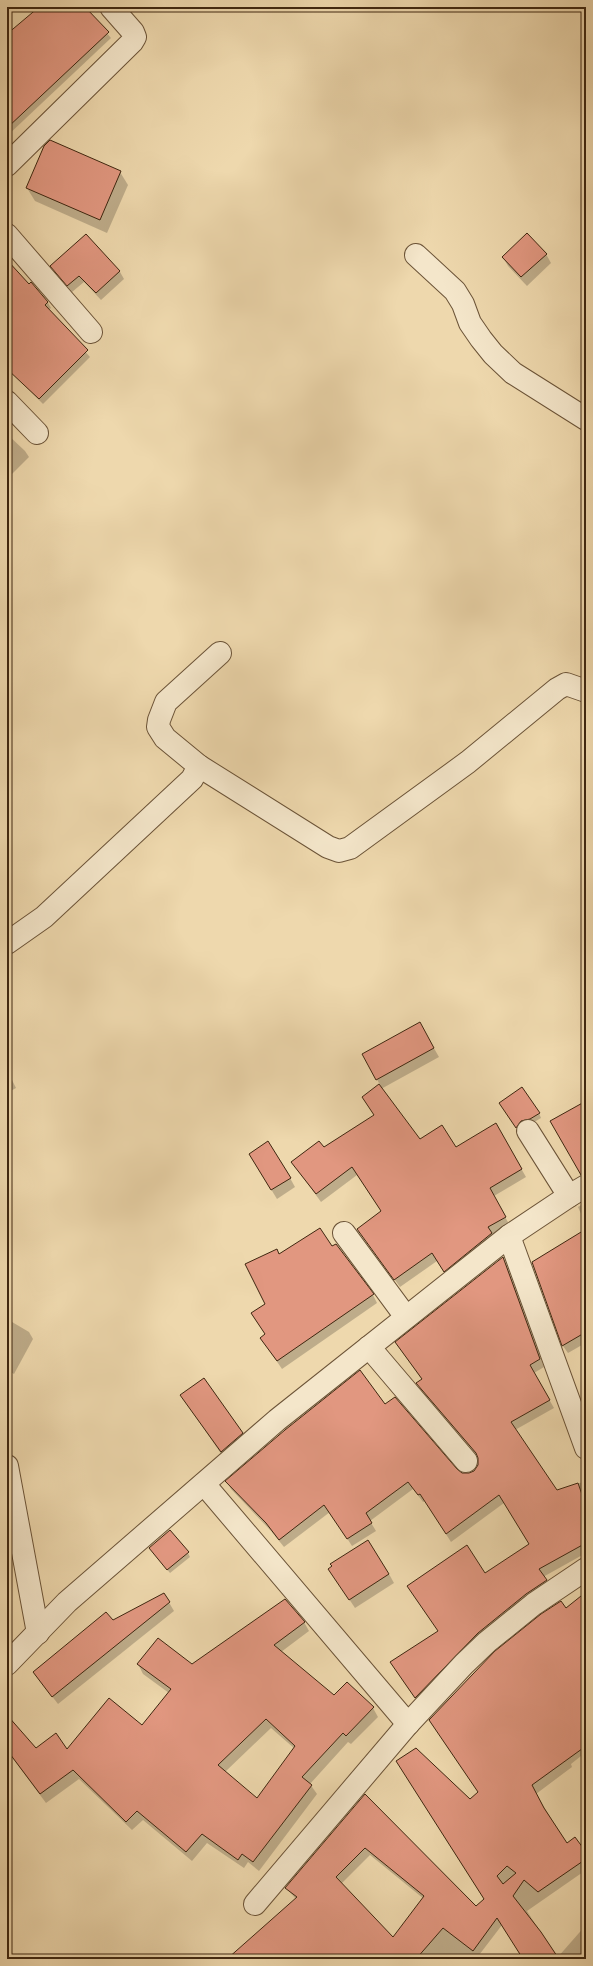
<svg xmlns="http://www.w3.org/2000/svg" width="593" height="1966" font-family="'Gentium Book Plus',serif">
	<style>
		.shadow { fill: #0003; fill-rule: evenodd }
		.building { fill: #e19780; stroke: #3f2710; fill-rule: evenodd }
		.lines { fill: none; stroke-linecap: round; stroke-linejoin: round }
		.minor-casing { stroke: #6b5337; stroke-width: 24 }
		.minor { stroke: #f4e6ca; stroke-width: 22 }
	</style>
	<rect width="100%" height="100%" fill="#eed8ad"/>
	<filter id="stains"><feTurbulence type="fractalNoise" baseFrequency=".005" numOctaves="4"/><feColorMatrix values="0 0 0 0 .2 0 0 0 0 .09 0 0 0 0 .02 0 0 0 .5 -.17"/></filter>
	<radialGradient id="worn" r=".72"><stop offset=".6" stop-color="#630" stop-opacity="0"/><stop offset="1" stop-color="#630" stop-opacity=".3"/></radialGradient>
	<g class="shadow">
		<path d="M40 7H84L111 38 7 136V38Z"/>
		<path d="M120 172 128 185 107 233 35 201 27 188Z"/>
		<path d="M86 236 120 272 124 279 101 300 84 282 72 292 51 266Z"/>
		<path d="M546 254 551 263 527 286 508 266 503 257Z"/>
		<path d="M7 262 29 286 31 284 48 303 51 308 48 310 90 357 43 404 7 368Z"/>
		<path d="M7 434 25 451 29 457 7 479Z"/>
		<path d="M586 479V489L583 484Z"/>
		<path d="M420 1024 439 1057 381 1089 420 1140 456 1148 496 1125 526 1177 494 1196 510 1226 492 1235 496 1242 449 1279 437 1261 400 1287 358 1229 382 1212 357 1175 321 1202 292 1162 323 1148 375 1115 363 1098 380 1085 363 1054Z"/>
		<path d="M7 1070 16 1088 7 1093Z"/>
		<path d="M503 1108 539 1113 541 1118 519 1131Z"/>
		<path d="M255 1163 290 1178 295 1187 277 1199Z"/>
		<path d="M586 1202V1225L578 1207Z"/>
		<path d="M586 1230V1351L582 1345 568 1353 563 1346 533 1262Z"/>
		<path d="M332 1248 373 1295 377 1303 282 1369 261 1338 265 1335 266 1305Z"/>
		<path d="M503 1258 507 1266 544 1367 534 1373 554 1408 515 1430 556 1491 586 1481V1553L543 1577 550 1589 420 1705 396 1670 439 1631 485 1574 530 1545 504 1503 451 1542 425 1501 423 1502 413 1489 370 1521 376 1531 352 1546 330 1512 284 1547 271 1531 231 1489 227 1482 385 1405 456 1470 462 1474H469L474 1472 479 1465V1458L422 1391 417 1383 422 1380 396 1343Z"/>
		<path d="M7 1319 29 1332 33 1339 14 1374 7 1370Z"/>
		<path d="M181 1395 242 1433 247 1443 226 1461Z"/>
		<path d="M153 1552 188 1553 190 1557 170 1573Z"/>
		<path d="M389 1574 394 1583 355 1608 335 1578Z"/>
		<path d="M586 1593V1752L571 1764 572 1767 536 1794 567 1844 586 1854V1870L527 1911 557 1958 586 1925V1959H524L502 1925 476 1959H239L296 1899 286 1888 365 1796 476 1907 485 1900 470 1800 479 1793 565 1610ZM370 1855 424 1899 393 1939 341 1884Z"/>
		<path d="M164 1594 174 1611 58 1704 34 1673 113 1621Z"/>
		<path d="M304 1622 309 1631 281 1652 334 1696 373 1708 378 1717 351 1744 348 1742 310 1784 317 1794 259 1871 248 1862 244 1868 207 1843 192 1861 143 1820 132 1830 79 1779 46 1803 8 1752 7 1753V1716L36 1749 67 1750 142 1726 169 1693 143 1674 138 1664 192 1665ZM271 1728 295 1749 257 1799 225 1772Z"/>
	</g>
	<g class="building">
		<path d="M39 7H85L109 32 7 128V34Z"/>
		<path d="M50 140 121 171 100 220 26 188 44 146Z"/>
		<path d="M527 233 547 254 521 277 502 257Z"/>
		<path d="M86 234 120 271 96 293 79 276 67 286 50 266Z"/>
		<path d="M7 260 29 284 31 282 48 302 45 305 88 350 39 399 7 369Z"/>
		<path d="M420 1022 434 1048 376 1080 362 1054Z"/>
		<path d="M379 1084 420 1139 442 1125 456 1147 496 1123 522 1169 490 1188 506 1217 488 1227 492 1233 444 1272 432 1253 394 1280 357 1229 381 1211 352 1167 316 1194 291 1162 319 1141 324 1147 374 1115 362 1097Z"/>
		<path d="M522 1087 540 1113 530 1119 521 1121 516 1128 499 1103Z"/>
		<path d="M586 1101V1174L581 1175 550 1121Z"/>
		<path d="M268 1141 291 1178 271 1190 249 1154Z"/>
		<path d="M320 1228 332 1246 336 1244 374 1294 277 1361 260 1338 265 1334 251 1313 265 1304 245 1264 277 1249 279 1254Z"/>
		<path d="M586 1229V1332L562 1346 532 1262Z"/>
		<path d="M503 1257 540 1359 530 1365 550 1400 511 1422 557 1490 578 1483 586 1506V1543L539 1569 547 1580 526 1594 478 1633 415 1698 390 1662 438 1631 407 1586 467 1545 485 1573 529 1544 499 1495 446 1534 420 1494 418 1495 408 1482 366 1513 372 1523 347 1539 324 1505 279 1540 266 1523 225 1481 285 1430 360 1370 385 1404 395 1397 457 1469 462 1473H469L474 1471 478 1465V1458L476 1453 416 1383 422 1379 395 1342Z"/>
		<path d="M204 1378 243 1433 221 1452 180 1395Z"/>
		<path d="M170 1530 189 1552 167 1570 149 1548Z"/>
		<path d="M368 1540 389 1574 349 1600 328 1569 332 1566 330 1564Z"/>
		<path d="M586 1592V1746L532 1785 544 1808 567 1843 575 1837 586 1852V1859L538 1892 524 1880 513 1896 541 1932 559 1959H523L497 1918 473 1951 443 1928 416 1959H227L297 1897 285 1888 365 1794 476 1906 484 1899 396 1761 416 1748 470 1799 478 1792 429 1720 495 1651 541 1614 561 1601 566 1608ZM365 1848 424 1896 393 1937 336 1877ZM507 1866 516 1873 503 1884 497 1876Z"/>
		<path d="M164 1593 170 1602 52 1697 33 1672 106 1612 113 1620Z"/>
		<path d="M285 1599 305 1622 274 1645 334 1695 347 1682 374 1707 346 1736 343 1733 302 1777 312 1785 253 1862 242 1854 238 1860 202 1834 186 1852 137 1811 126 1822 73 1770 40 1794 7 1750V1715L36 1748 56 1733 67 1749 109 1698 142 1725 171 1689 137 1664 158 1638 192 1664ZM266 1719 295 1746 257 1798 218 1765Z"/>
	</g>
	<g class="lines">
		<g class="minor-casing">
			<g id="minor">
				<path d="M7 165 132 42 135 37 133 32 111 7"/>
				<path d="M7 235 91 332"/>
				<path d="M416 255 455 291 463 304 470 323 481 339 493 354 513 373 586 419"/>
				<path d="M7 402 37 433"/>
				<path d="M220 653 166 702 159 720 158 727 165 738 199 766 328 847 339 851 350 848 468 762 557 689 566 684 586 691"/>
				<path d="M7 943 44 917 192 779 199 766"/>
				<path d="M528 1131 569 1196"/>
				<path d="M344 1233 406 1317"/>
				<path d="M509 1236 586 1448"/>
				<path d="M369 1347 466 1461"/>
				<path d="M7 1466 38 1633"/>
				<path d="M204 1484 408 1724"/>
				<path d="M7 1664 67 1602 277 1420 509 1236 569 1196 586 1186"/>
				<path d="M255 1904 408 1724 464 1664 487 1642 534 1604 586 1569"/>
			</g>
		</g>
		<use href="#minor" class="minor"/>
	</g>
	<rect width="593" height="1966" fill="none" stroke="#eed8ad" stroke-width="24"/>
	<rect x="8" y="8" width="577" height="1950" fill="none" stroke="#3f2710" stroke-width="2"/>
	<rect x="12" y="12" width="569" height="1942" fill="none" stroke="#3f2710"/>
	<rect width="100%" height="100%" filter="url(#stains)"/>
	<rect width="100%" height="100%" fill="url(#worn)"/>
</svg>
